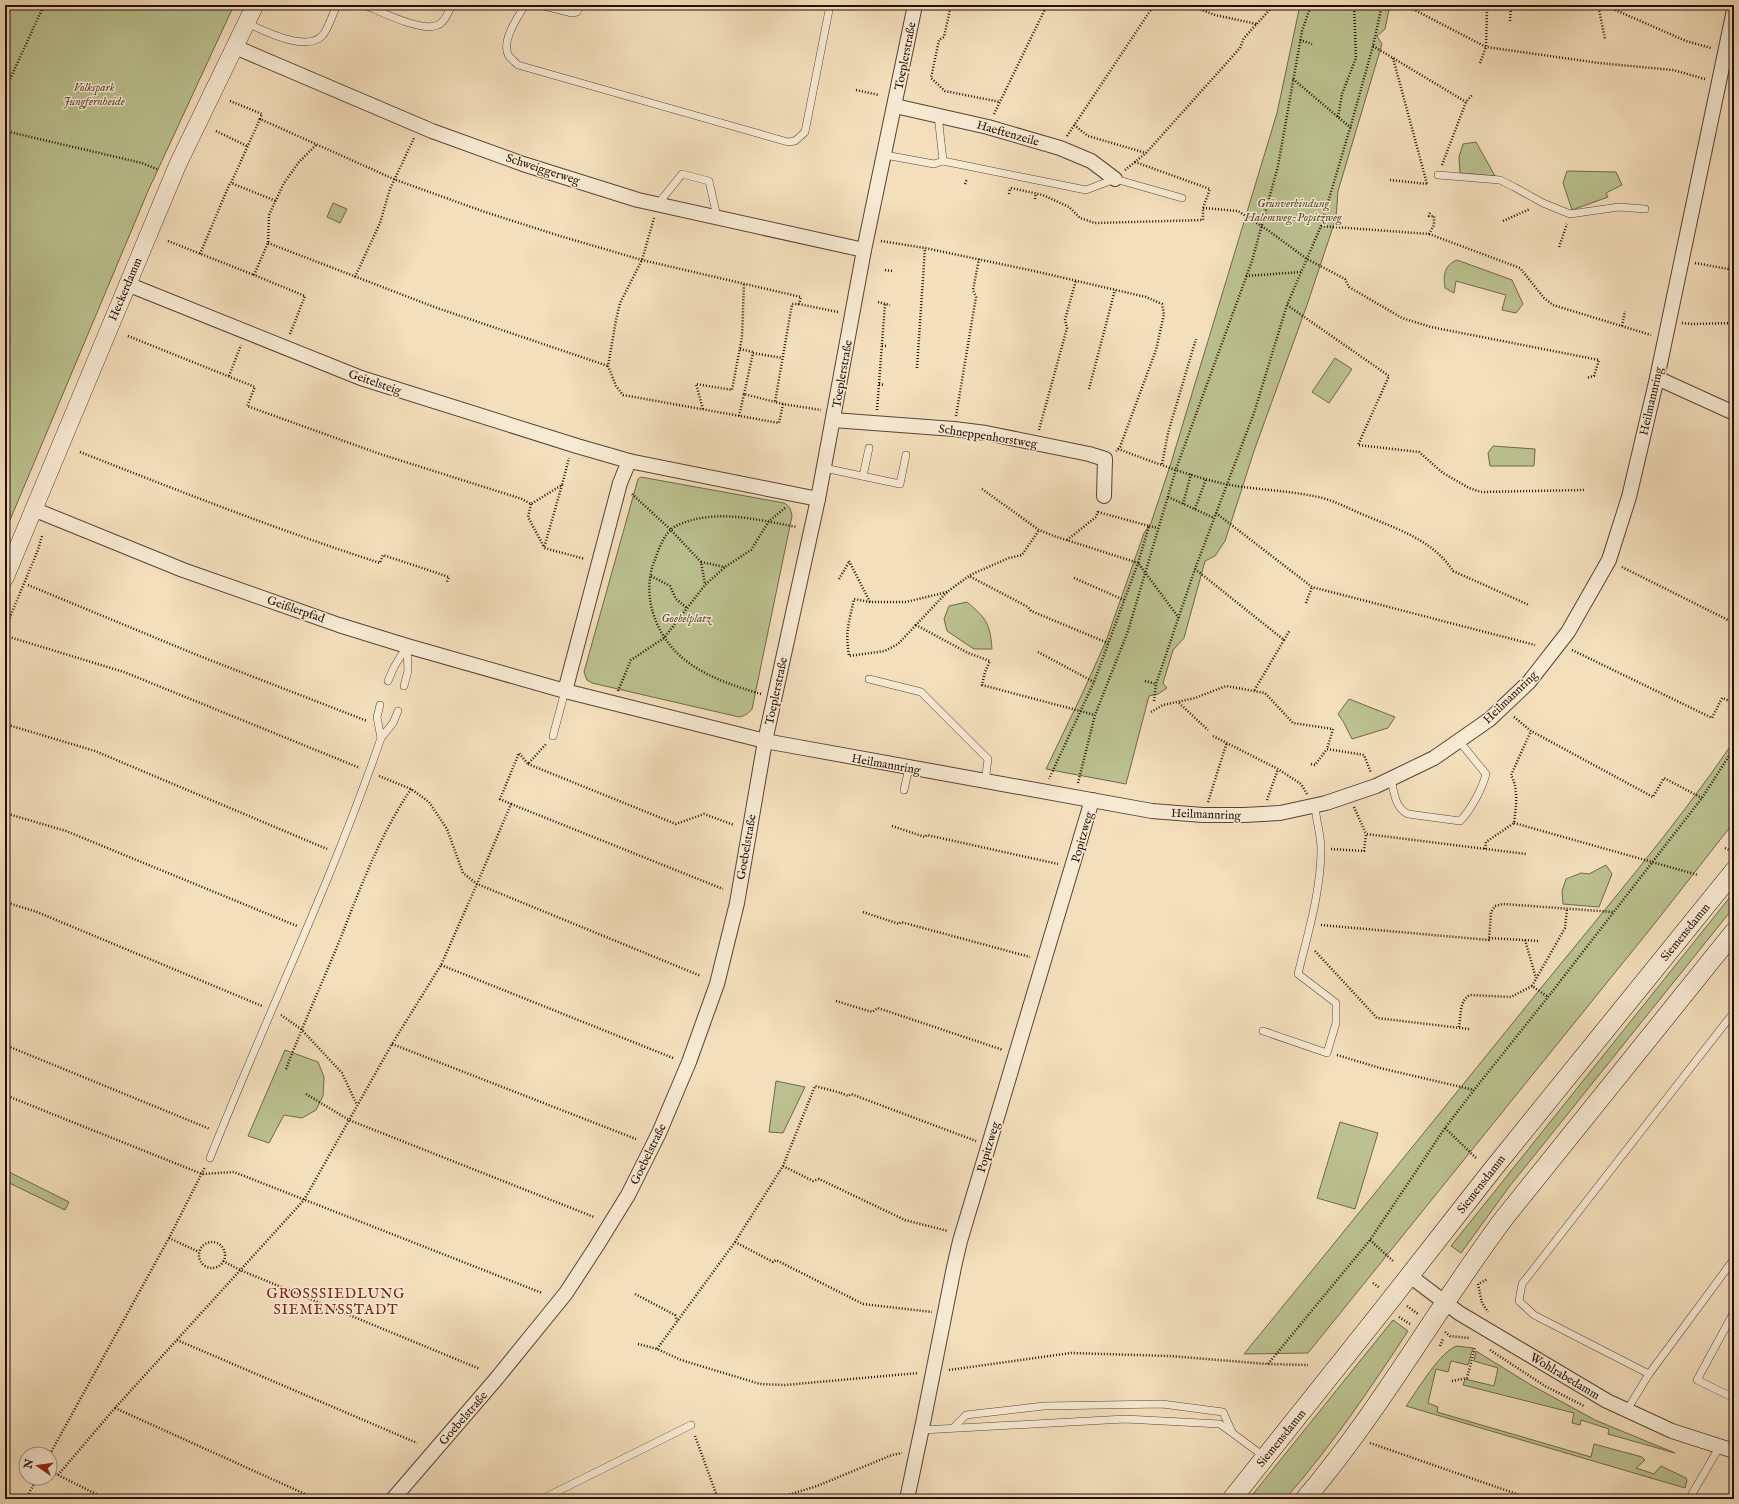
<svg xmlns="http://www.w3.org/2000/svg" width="1739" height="1504" font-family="'IM FELL English',serif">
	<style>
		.green { fill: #bbc190; stroke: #70684b }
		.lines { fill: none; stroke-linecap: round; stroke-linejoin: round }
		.service-casing { stroke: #584334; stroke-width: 8 }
		.minor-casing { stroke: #584334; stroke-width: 16 }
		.tertiary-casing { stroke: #584334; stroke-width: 18 }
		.secondary-casing { stroke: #250f06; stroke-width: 20 }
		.path { stroke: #250f06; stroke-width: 2.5; stroke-dasharray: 1 2; stroke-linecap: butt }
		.service { stroke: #f7ead3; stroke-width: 7 }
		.minor { stroke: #f7ead3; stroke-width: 14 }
		.tertiary { stroke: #f7ead3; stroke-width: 17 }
		.secondary { stroke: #f7ead3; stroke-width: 19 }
		.labels { text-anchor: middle; stroke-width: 3; stroke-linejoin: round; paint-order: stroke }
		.street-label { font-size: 12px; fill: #250f06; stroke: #f7ead3 }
		.park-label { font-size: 12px; font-style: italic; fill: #5a4d36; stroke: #f7ead3 }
		.quarter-label { font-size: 14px; letter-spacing: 1px; fill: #7a1f14; stroke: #f7ead3 }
	</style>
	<rect width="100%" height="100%" fill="#f3dfbc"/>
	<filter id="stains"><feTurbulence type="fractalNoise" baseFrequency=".005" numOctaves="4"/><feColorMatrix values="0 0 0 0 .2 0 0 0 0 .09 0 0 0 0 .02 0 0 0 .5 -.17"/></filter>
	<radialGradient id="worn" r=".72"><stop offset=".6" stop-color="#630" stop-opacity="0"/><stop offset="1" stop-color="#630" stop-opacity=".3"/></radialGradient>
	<g class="green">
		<path d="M5 5H234L148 191 5 532Z"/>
		<path d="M1300 5H1390L1385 29 1377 36 1382 44 1338 191 1336 218 1307 305 1254 451 1225 541 1215 556 1205 561 1184 638 1173 650 1163 683 1167 688 1158 694 1149 696 1126 784 1046 769 1083 692 1106 641 1144 533 1151 523 1171 463 1277 113Z"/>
		<path d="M1476 142 1495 176 1460 173 1459 157 1463 144Z"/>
		<path d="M1567 171 1616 172 1622 185 1606 193 1608 197 1572 210 1563 183Z"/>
		<path d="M333 203 347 209 340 223 327 217Z"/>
		<path d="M1457 260 1512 280 1523 304 1516 313 1502 310 1506 295 1456 281 1454 293 1445 288C1443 276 1444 265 1457 260Z"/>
		<path d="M1335 358 1352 369 1329 403 1312 392Z"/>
		<path d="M1493 446 1535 449 1534 466H1490L1488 453Z"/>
		<path d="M641 477 784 503C790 506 791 510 792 516L752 709C748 714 745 716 739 717L592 683 587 680 584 672 638 479Z"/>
		<path d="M967 602C986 618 990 623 992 649H974L947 631 944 619 949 606Z"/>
		<path d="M1349 699 1395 717 1388 728 1352 739 1343 721 1338 714Z"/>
		<path d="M1734 741V822L1655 923 1308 1353 1244 1354C1342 1234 1440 1113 1537 993 1604 910 1674 829 1734 741Z"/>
		<path d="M1606 865 1612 874 1599 907 1563 904 1562 891 1566 879 1581 873 1589 874Z"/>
		<path d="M1734 892V907L1509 1187 1461 1253 1451 1246Z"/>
		<path d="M285 1050 318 1062 324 1077 323 1096 316 1110 302 1118 284 1115 269 1143 248 1136Z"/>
		<path d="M776 1081 805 1087 783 1133 769 1132Z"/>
		<path d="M1340 1122 1378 1133 1355 1209 1317 1198Z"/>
		<path d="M5 1170 69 1202 65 1210 5 1181Z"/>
		<path d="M1393 1320 1408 1331C1370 1389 1331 1447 1285 1499H1249Z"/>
		<path d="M1457 1346 1473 1348 1468 1365 1451 1361 1448 1372 1436 1369 1428 1403 1438 1407 1437 1412 1591 1457 1594 1444 1642 1457 1645 1460 1636 1468 1654 1474 1661 1466 1686 1478 1687 1480 1685 1488 1406 1406C1417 1391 1441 1350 1457 1346Z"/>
		<path d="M1476 1351 1531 1385 1595 1420 1675 1453 1608 1434 1609 1429 1581 1420 1580 1425 1572 1423 1574 1413 1463 1385 1465 1379 1494 1386 1498 1368 1474 1361Z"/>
	</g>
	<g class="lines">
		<g class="service-casing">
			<g id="service">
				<path d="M364 5C380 11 422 33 438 25 445 22 448 12 452 5"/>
				<path d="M525 5C518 17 500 42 509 56 511 59 515 62 518 65L788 142 795 141 805 132 830 5"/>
				<path d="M540 5 572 13 577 12 580 5"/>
				<path d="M247 23C264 31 306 52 322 36 328 30 333 13 337 5"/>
				<path d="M938 115 943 161"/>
				<path d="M885 155 934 164 943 161 1086 190 1115 179 1182 198"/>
				<path d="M1438 175 1500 180 1514 187 1543 203 1570 214 1619 207 1645 209"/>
				<path d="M658 204 682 174 709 181 717 217"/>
				<path d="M824 468 900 484 906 455"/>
				<path d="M863 476 869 448"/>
				<path d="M869 679 921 692 988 759 985 782"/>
				<path d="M388 681 394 667 407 646"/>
				<path d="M404 686 408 671 407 647"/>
				<path d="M380 705 377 717 381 738 393 723 398 711"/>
				<path d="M553 736 565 691"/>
				<path d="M1391 779C1394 792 1395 808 1408 814L1460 821C1471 810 1482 789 1486 774L1459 741"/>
				<path d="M904 790 909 768"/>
				<path d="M1263 1031 1327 1053 1336 1023V1003L1298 974C1308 933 1321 891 1321 849 1321 835 1316 820 1315 806"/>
				<path d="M210 1158C266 1017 332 881 381 738"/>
				<path d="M1734 1312 1697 1380 1734 1398"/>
				<path d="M1649 1374 1534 1315 1519 1301 1522 1284 1734 1012"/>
				<path d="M1627 1410 1649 1374 1734 1259"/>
				<path d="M954 1427 966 1415 1044 1406 1162 1404 1223 1412 1232 1432"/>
				<path d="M922 1430 1125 1419 1220 1424 1265 1457"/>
				<path d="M542 1499 691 1425"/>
				<path d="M1689 1499 1720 1446"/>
			</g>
		</g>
		<g class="minor-casing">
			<g id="minor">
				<path d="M235 47 432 131 523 164 638 200 864 250"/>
				<path d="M895 106 988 127 1060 148 1091 161 1115 179"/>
				<path d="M127 284 361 378 577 446 629 461 818 499"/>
				<path d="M1657 378 1734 413"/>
				<path d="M833 420 954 429 986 433 1089 454 1105 459 1104 496"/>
				<path d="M33 509 183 570 339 625 407 646 565 691 765 741 1152 811 1203 815H1244L1280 813 1326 803 1376 786 1434 758 1490 719 1529 682 1568 632 1609 560 1629 497 1657 378 1734 10"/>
				<path d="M565 691 620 483 629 461"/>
				<path d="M1410 1276 1459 1313 1607 1401 1672 1431 1734 1451"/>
				<path d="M393 1499 497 1378 566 1293 596 1247 628 1195 659 1133 689 1062 717 984 737 903 765 741 818 499 864 250 915 5"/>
				<path d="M907 1499 923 1423 954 1267 960 1241 1092 800"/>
			</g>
		</g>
		<g class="tertiary-casing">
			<path id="tertiary" d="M5 578 178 164 255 5"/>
		</g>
		<g class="secondary-casing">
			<g id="secondary">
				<path d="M1232 1499 1385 1307 1493 1169 1734 871"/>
				<path d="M1305 1499C1380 1411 1436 1309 1505 1217L1734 932"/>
			</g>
		</g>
		<g class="path">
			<path d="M951 5 944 37 939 40 931 78 945 91 1000 102"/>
			<path d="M1189 5 1215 15 1257 24"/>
			<path d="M1405 5 1486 47 1599 63 1673 70 1705 79"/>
			<path d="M1598 5 1605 39"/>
			<path d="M1604 5 1686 41 1711 48"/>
			<path d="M1510 21 1511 5"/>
			<path d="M1300 40 1312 44"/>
			<path d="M1373 46 1466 102"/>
			<path d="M1393 58 1427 184"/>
			<path d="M1480 63 1486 47 1487 10 1488 5"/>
			<path d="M1293 79 1351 128"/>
			<path d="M5 90 44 5"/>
			<path d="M856 90 879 95"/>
			<path d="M230 101 262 114 260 119 396 180 485 212 560 236 642 260 801 297 799 304 838 312"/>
			<path d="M994 114 1047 5"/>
			<path d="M1338 117 1342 94 1356 58 1354 5"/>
			<path d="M260 119 231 183 276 201"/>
			<path d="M1074 125 1088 136 1146 153"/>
			<path d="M5 131 142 163 159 170"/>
			<path d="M216 131 247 146"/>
			<path d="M1067 136 1154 5"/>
			<path d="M1442 165 1466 102 1472 95"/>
			<path d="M1125 170 1146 153 1240 48 1244 38 1274 5"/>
			<path d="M1390 180 1428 184"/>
			<path d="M965 184 967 179"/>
			<path d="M1011 188 1043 195 1069 207 1080 218 1095 223 1203 220V208L1210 189 1135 162"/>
			<path d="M1009 194 1010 188"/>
			<path d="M1035 199 1036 193"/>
			<path d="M1203 208 1238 211 1269 231 1307 259 1345 279 1349 287 1402 318 1431 327 1599 360 1594 376 1586 378"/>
			<path d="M654 218 642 260 620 303 616 320 608 366 616 386 623 395 779 423 783 404 821 410"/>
			<path d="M1503 221 1530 209"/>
			<path d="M1321 226 1429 234 1434 225V216H1429L1430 212"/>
			<path d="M1429 234 1520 268 1544 298 1553 305 1651 335"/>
			<path d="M168 241 254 275"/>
			<path d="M881 241 925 248 1034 271 1146 297 1162 304 1164 314 1156 350 1120 447 1116 451"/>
			<path d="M268 243 437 308 608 366"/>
			<path d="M1559 247 1567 224"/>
			<path d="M200 254 230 183"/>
			<path d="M1695 263 1734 270"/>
			<path d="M885 270 892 271"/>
			<path d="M1729 270 1734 242"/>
			<path d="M1246 276 1301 272"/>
			<path d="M355 277 380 223 390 189 414 138"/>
			<path d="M878 302 890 305"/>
			<path d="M1287 305 1389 376 1358 445 1419 452 1443 473 1469 488 1481 492 1584 490"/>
			<path d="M1682 323 1692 324 1734 323"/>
			<path d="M1622 326 1625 311"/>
			<path d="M290 334 305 296 254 275 268 243 269 215 284 183 299 162 317 144"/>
			<path d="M128 336 255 387 247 406 380 454 522 499 531 504 562 485 569 458"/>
			<path d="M882 346H887"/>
			<path d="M740 349 753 352"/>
			<path d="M917 368 925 248"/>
			<path d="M229 376 241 345"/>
			<path d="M879 384 884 385"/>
			<path d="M1089 389 1115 290"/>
			<path d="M744 394 753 353 782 358"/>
			<path d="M783 404 775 402 792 304H799"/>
			<path d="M703 409 696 384 732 390 742 337 744 284"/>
			<path d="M877 410 885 304"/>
			<path d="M739 416 744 394 775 402"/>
			<path d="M956 416 976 297 973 290 979 259"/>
			<path d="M1039 430 1067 328 1065 320 1076 280"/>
			<path d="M1118 449C1153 462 1189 476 1225 484 1255 490 1287 490 1318 497 1332 500 1344 506 1357 512 1391 527 1432 538 1453 571L1529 605"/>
			<path d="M80 452C179 491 278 530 380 563L383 555 449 577 447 582"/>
			<path d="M1162 464 1168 433 1196 339"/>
			<path d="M562 485 544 548 585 559"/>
			<path d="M982 489 1039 530 1054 536 1138 563 1094 682 1049 779"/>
			<path d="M632 494 670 529 701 562 705 584"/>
			<path d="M1168 497 1214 518"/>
			<path d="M531 504 528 517 544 547"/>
			<path d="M1183 504 1191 474"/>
			<path d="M1195 509 1206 479"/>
			<path d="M1098 512 1149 526 1138 563 1179 618"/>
			<path d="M1216 513 1312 587 1535 645"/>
			<path d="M1149 526 1158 528"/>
			<path d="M1067 540 1096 517 1098 511"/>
			<path d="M849 561 870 602H906L947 592 969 576 1028 607 1031 611 1108 643"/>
			<path d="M701 562 725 567"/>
			<path d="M1622 567 1734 623"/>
			<path d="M1195 569 1284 640 1254 691"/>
			<path d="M970 575 1009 558 1022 555 1039 530"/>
			<path d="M651 576 670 586 676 599 687 608"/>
			<path d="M1074 578 1124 600"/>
			<path d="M839 579 849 562"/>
			<path d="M28 585 197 655 367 721"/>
			<path d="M947 592 916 625 968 653 990 661 985 672 982 685 1095 715"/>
			<path d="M870 602 854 599C849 623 845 630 849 656L885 651 898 644 916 625"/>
			<path d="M1306 603 1312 587"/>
			<path d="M5 629 38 550 42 536"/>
			<path d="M6 636 124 672 360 768"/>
			<path d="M1284 640 1290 630"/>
			<path d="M1572 650 1712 718 1722 698 1734 703"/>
			<path d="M1038 652 1094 682"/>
			<path d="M1145 681 1156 684"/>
			<path d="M618 691 631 660 664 638 705 585 725 567 751 550 769 521 785 508"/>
			<path d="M761 694C714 680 669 664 653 613 648 597 648 577 654 562 659 549 664 531 678 525 716 508 758 520 797 527"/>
			<path d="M1154 701 1156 684 1195 569 1254 413 1287 305 1321 226 1351 125 1373 46 1382 5"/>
			<path d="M1179 703 1208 730"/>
			<path d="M1151 712 1163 705 1195 698 1226 686 1265 693 1293 723 1333 729 1327 749 1364 755 1371 773"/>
			<path d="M1514 717 1531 731 1653 797 1664 778 1702 798"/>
			<path d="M5 724 95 751 327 849"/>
			<path d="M1213 736 1278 769 1301 784 1307 794"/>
			<path d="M528 764 676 824 704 814 734 825"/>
			<path d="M1311 764 1315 765 1327 749"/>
			<path d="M379 776 411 789 429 802 447 829 463 873 477 884 701 976"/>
			<path d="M1078 783 1095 715 1128 631 1176 469 1252 261 1278 166 1302 31 1311 5"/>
			<path d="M1267 800 1278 769"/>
			<path d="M1208 802 1227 742"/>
			<path d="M511 804 723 889"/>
			<path d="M1354 807 1366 834"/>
			<path d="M5 813 66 831 297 926"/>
			<path d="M1514 823 1698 875"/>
			<path d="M892 826 925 837 927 835 1058 864"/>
			<path d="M1725 848 1734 852"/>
			<path d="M1331 849 1364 851 1366 834 1526 854"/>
			<path d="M1485 849 1486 842 1514 823C1516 806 1519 790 1511 775L1531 731"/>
			<path d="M5 902 37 912 262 1006"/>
			<path d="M863 912 899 924 901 922 1030 957"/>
			<path d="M1321 925 1489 940 1491 912 1495 906 1503 904 1613 912"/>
			<path d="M1489 938 1540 941"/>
			<path d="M1525 940 1536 978"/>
			<path d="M1315 951 1377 1018 1469 1029"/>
			<path d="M441 965 673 1058"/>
			<path d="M1532 986 1565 928 1567 909"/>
			<path d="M836 1001 872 1012 878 1008 1003 1050"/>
			<path d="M281 1015 301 1029 342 1073 357 1105"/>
			<path d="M1459 1027C1461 1017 1459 1000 1470 995L1511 997 1532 986 1548 997"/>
			<path d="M392 1044 636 1139"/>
			<path d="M5 1045 210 1129"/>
			<path d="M1337 1055 1380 1068 1474 1090"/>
			<path d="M286 1069C303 1025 323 981 341 937 361 886 380 835 411 789"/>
			<path d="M841 1093 848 1096 851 1094 976 1141"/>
			<path d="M306 1094 349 1120 594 1217"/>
			<path d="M5 1095 202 1174 234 1172 542 1293"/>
			<path d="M1445 1128 1476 1158"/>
			<path d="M783 1166 813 1181 819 1179 905 1220 948 1231"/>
			<path d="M169 1238 199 1252"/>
			<path d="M1370 1240 1393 1261"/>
			<path d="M735 1242 773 1262 776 1260 863 1304 932 1312"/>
			<circle cx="212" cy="1255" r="13"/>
			<path d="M223 1261 240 1270 480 1369"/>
			<path d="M1373 1283 1380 1288"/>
			<path d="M1480 1283 1488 1279"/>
			<path d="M1478 1284 1482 1303 1488 1312"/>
			<path d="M635 1294 675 1315 677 1321"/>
			<path d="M1407 1306 1418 1314"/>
			<path d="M1399 1317 1410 1324"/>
			<path d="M1445 1332 1450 1336 1469 1338"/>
			<path d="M177 1340 417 1443"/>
			<path d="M638 1344 657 1349 681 1360 760 1384 785 1385 918 1373"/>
			<path d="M1440 1346 1443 1339"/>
			<path d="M657 1349 735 1242 783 1166 815 1086 841 1093"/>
			<path d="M1490 1350 1545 1386 1584 1406"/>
			<path d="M1268 1364 1370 1240 1445 1128 1474 1090 1548 997 1702 798 1734 748"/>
			<path d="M949 1370 1071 1353 1170 1356 1268 1364 1308 1365"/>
			<path d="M1452 1381 1467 1378 1475 1347"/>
			<path d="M115 1408 316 1499"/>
			<path d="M695 1436 718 1499"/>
			<path d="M1370 1443 1531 1499"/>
			<path d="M50 1454 169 1238 205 1167"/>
			<path d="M50 1471 58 1475 115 1408 304 1200 392 1044 441 965 477 884 511 804 500 799 519 753 528 764 547 743"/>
			<path d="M58 1475 106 1499"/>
			<path d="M922 1496 937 1499"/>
			<path d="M26 1499 37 1478"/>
			<path d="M775 1499 817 1486 892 1455 902 1453"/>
		</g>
		<use href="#service" class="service"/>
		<use href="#minor" class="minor"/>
		<use href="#tertiary" class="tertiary"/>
		<use href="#secondary" class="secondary"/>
	</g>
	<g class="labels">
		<g class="street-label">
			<text transform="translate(905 56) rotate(-79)" y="4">Toeplerstraße</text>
			<text transform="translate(1008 133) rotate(16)" y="4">Haeftenzeile</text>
			<text transform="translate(543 169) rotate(18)" y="4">Schweiggerweg</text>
			<text transform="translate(125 289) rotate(-67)" y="4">Heckerdamm</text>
			<text transform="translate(842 374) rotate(-80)" y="4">Toeplerstraße</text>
			<text transform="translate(375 382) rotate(19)" y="4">Geitelsteig</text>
			<text transform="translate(1651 401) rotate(-77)" y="4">Heilmannring</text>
			<text transform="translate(988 436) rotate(9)" y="4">Schneppenhorstweg</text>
			<text transform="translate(296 609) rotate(19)" y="4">Geißlerpfad</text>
			<text transform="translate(776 691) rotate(-78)" y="4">Toeplerstraße</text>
			<text transform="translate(1510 697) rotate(-44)" y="4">Heilmannring</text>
			<text transform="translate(886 764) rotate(10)" y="4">Heilmannring</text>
			<text transform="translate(1206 814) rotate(2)" y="4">Heilmannring</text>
			<text transform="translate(1082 837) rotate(-74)" y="4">Popitzweg</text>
			<text transform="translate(746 847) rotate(-80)" y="4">Goebelstraße</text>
			<text transform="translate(1685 932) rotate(-51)" y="4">Siemensdamm</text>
			<text transform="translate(988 1147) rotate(-73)" y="4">Popitzweg</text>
			<text transform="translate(648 1154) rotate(-64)" y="4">Goebelstraße</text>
			<text transform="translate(1481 1184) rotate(-52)" y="4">Siemensdamm</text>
			<text transform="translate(1565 1376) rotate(31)" y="4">Wohlrabedamm</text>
			<text transform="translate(463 1418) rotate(-49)" y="4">Goebelstraße</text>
			<text transform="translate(1281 1438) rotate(-51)" y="4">Siemensdamm</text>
		</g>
		<g class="park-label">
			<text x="94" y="91">Volkspark<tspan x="94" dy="14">Jungfernheide</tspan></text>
			<text x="1293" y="207">Grünverbindung<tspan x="1293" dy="14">Halemweg-Popitzweg</tspan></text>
			<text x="686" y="622">Goebelplatz</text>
		</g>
		<g class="quarter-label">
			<text x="336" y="1298">GROSSSIEDLUNG<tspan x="336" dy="16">SIEMENSSTADT</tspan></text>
		</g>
	</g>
	<rect width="1739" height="1504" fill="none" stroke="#f3dfbc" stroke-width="20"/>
	<rect x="6" y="6" width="1727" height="1492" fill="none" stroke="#250f06" stroke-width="2"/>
	<rect x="10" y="10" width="1719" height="1484" fill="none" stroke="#250f06"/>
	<g transform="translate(38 1466) rotate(283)"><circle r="19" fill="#f7ead3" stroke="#a39281"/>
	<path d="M0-3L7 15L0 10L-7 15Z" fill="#8f2418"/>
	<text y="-6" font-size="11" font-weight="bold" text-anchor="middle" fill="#250f06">N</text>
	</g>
	<rect width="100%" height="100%" filter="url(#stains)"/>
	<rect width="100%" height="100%" fill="url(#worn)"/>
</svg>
